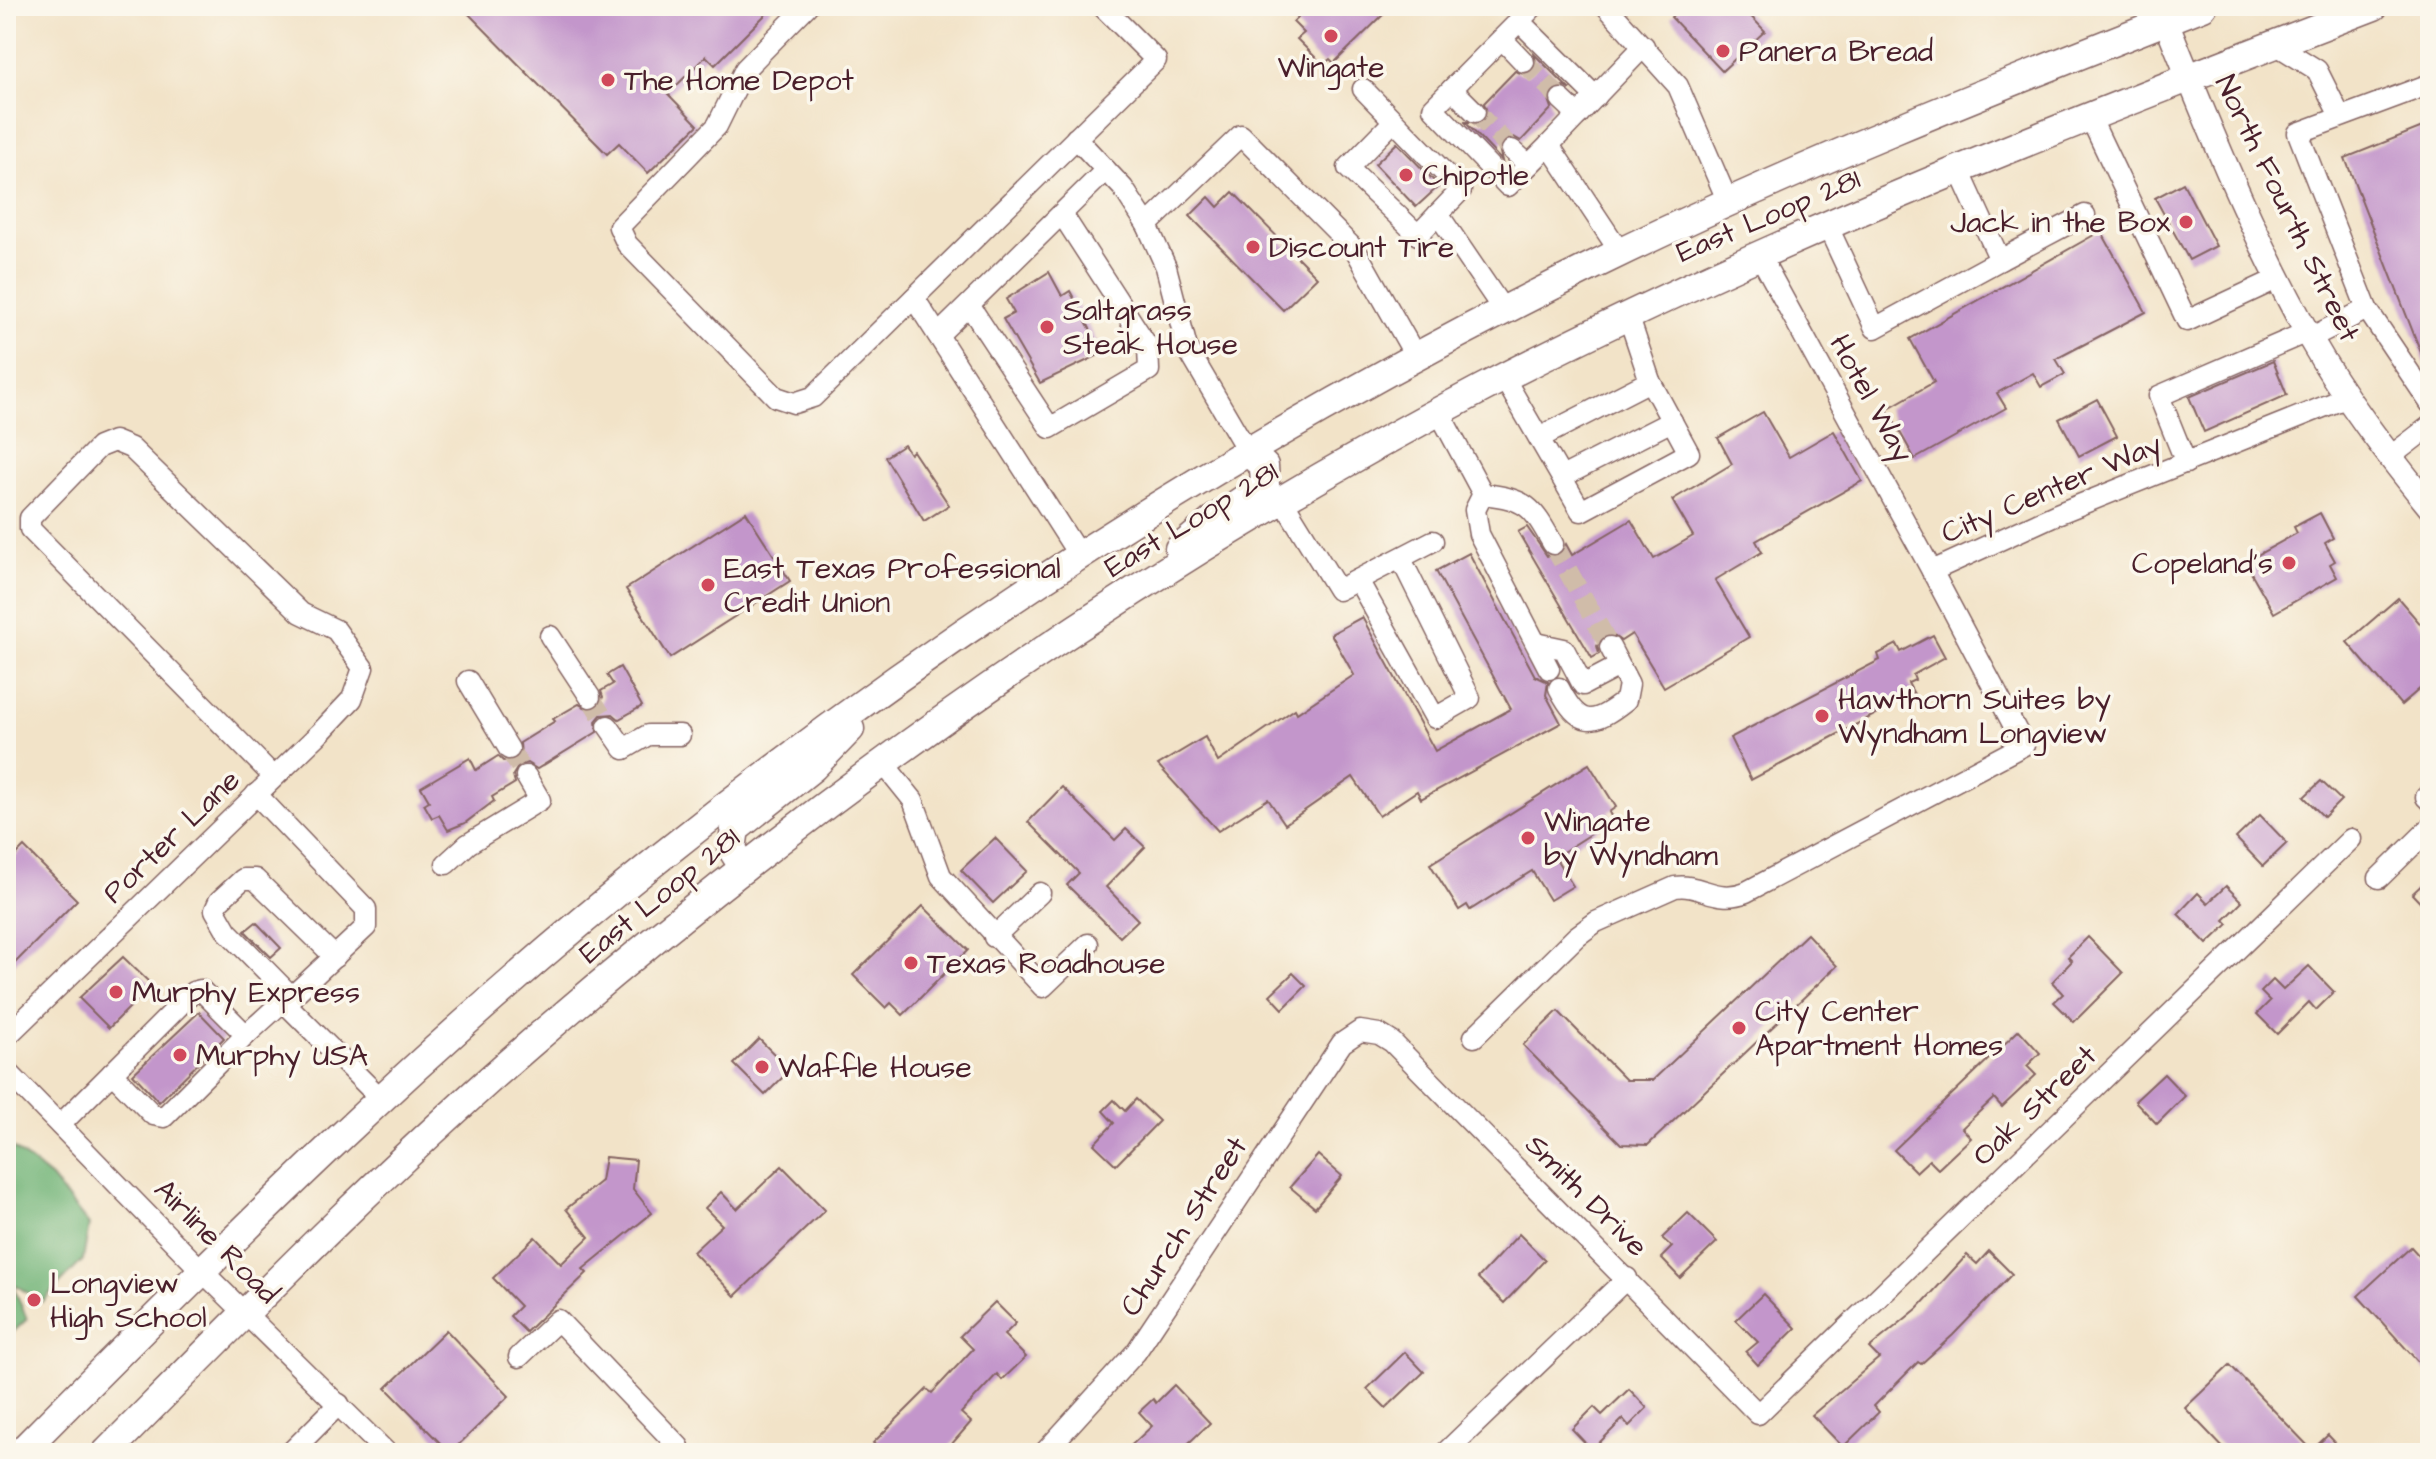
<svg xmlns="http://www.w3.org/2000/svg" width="2436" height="1459" font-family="'Architects Daughter',sans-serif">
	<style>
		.forest { fill: #6eb275; stroke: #5c6850; stroke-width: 2 }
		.building { fill: #c396cb }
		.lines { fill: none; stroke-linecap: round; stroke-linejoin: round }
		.minor-tunnel { stroke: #d0bca9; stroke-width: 20; stroke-dasharray: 20 10; stroke-linecap: butt }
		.minor-casing { stroke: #856462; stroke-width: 23 }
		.major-casing { stroke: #856462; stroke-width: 27 }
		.highway-casing { stroke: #856462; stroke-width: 31 }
		.minor { stroke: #fff; stroke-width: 20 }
		.major { stroke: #fff; stroke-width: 24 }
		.highway { stroke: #fff; stroke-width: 28 }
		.poi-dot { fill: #d1495b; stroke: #fbf7ec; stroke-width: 3 }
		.labels { text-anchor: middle; stroke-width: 7; stroke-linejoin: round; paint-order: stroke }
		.poi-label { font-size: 30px; fill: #4a1f2b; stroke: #fbf7ec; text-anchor: start }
		.street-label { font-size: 30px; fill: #4a1f2b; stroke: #fbf7ec }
	</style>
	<rect width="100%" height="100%" fill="#fbf7ec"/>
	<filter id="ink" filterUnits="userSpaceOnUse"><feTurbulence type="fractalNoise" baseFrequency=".0125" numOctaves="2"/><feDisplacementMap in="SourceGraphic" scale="16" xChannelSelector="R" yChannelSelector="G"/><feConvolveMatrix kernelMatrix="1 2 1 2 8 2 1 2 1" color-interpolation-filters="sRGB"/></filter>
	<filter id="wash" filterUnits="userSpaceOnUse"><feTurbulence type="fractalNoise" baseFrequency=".006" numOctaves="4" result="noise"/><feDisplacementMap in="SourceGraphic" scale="32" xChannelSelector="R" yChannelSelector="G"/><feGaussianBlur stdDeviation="1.8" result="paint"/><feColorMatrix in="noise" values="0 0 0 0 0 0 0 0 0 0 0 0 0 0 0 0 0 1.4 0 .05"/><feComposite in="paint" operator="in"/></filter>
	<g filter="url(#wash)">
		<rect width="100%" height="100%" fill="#f2e3c8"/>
		<path class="forest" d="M6 1142 51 1178 89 1225 83 1260 42 1302 12 1283 27 1319 6 1339Z"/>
		<g id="blocks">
			<g class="building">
				<path d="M461 6H774L715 65 706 56 668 94 698 125 648 173 619 143 607 154Z"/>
				<path d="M1309 6H1392L1334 63 1330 59 1323 65 1297 39 1304 33 1293 22Z"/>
				<path d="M1683 6H1741L1765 31 1722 71 1671 17Z"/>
				<path d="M1534 54 1570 90 1563 86 1552 90 1548 97 1552 108 1521 141 1514 137 1503 141 1499 148 1502 161 1465 122H1484L1488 115 1484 103 1515 71 1526 75 1533 71 1537 65Z"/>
				<path d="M2430 124V372L2429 373 2345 158Z"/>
				<path d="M1397 143 1439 186 1416 207 1375 164Z"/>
				<path d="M2183 183 2216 246 2189 260 2155 198Z"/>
				<path d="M1233 192 1317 277 1283 310 1190 216 1209 197 1218 207Z"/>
				<path d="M2101 231 2146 312 2056 359 2065 374 2041 387 2033 373 1997 393 2006 408 1915 459 1887 409 1934 382 1910 339Z"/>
				<path d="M1049 272 1062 296 1070 291 1103 353 1040 383 1003 319 1014 313 1006 299Z"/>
				<path d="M2273 361 2287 395 2204 432 2189 397Z"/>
				<path d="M2097 399 2117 436 2079 456 2059 419Z"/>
				<path d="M1763 412 1789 457 1834 431 1862 481 1756 541 1762 552 1715 580 1749 637 1664 687 1632 634 1621 641 1611 634 1603 636 1597 646 1599 654 1592 658 1518 532 1527 527 1547 556 1560 555 1566 544 1572 555 1631 520 1654 559 1693 536 1672 500 1732 464 1718 438Z"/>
				<path d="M904 445 910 454 913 451 949 505 924 521 885 457Z"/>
				<path d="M746 512 790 581 670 658 626 589Z"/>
				<path d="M2320 513 2333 538 2325 543 2335 561 2330 564 2337 577 2274 613 2245 562 2297 533 2294 527Z"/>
				<path d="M1469 553 1535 676 1548 682 1546 695 1561 723 1421 799 1417 791 1379 816 1353 777 1285 824 1268 799 1218 831 1158 765 1205 737 1218 762 1295 709 1297 713 1354 675 1331 634 1362 617 1435 751 1511 709 1436 571Z"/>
				<path d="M2398 598 2430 635V680L2401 705 2347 642Z"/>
				<path d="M1933 635 1945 657 1913 675 1915 680 1908 683 1914 694 1751 780 1730 738 1880 660 1878 654 1897 644 1901 652Z"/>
				<path d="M620 667 642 706 619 719 613 714 601 715 596 721 597 732 537 769 527 763 519 765 513 775 515 783 492 797 494 801 465 823 448 830 439 815 432 818 424 804 429 801 421 787 470 758 476 770 498 756 503 761 515 760 521 755 520 743 555 721 553 719 579 704 590 710 598 707 603 697 601 691 613 684 607 675Z"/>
				<path d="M1589 764 1616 807 1609 812 1613 820 1555 857 1573 886 1550 900 1532 871 1470 910 1467 905 1459 910 1430 864Z"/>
				<path d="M2321 781 2341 800 2324 817 2304 797Z"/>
				<path d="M1062 787 1115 840 1126 829 1145 847 1106 887 1138 920 1120 937 1067 885 1079 873 1028 822Z"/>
				<path d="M2260 815 2287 843 2263 866 2236 838Z"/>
				<path d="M995 838 1027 871 993 903 961 870Z"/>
				<path d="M24 847 77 900 6 972V865Z"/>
				<path d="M2430 877V913L2412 894Z"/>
				<path d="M2226 886 2242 902 2224 920 2228 924 2207 944 2178 914 2198 893 2208 903Z"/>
				<path d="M923 906 968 950 903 1015 891 1003 886 1008 853 975Z"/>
				<path d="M256 922 281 948 271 957 245 931Z"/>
				<path d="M1807 934 1837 966 1648 1145 1621 1144 1523 1045 1558 1011 1626 1080H1653Z"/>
				<path d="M2088 937 2123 973 2074 1022 2054 1002 2063 994 2052 982 2072 961 2068 957Z"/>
				<path d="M123 957 152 985 109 1028 79 998Z"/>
				<path d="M2309 966 2334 992 2316 1010 2309 1002 2277 1034 2257 1014 2270 1001 2261 992 2273 980 2283 990Z"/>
				<path d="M1293 973 1306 986 1283 1009 1270 995Z"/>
				<path d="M199 1012 224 1038 159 1102 133 1074Z"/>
				<path d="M2019 1030 2040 1053 2027 1066 2036 1075 2002 1107 1994 1098 1962 1128 1971 1138 1938 1169 1929 1160 1916 1172 1894 1150Z"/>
				<path d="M759 1039 790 1070 765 1095 734 1064Z"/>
				<path d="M2164 1074 2185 1096 2157 1124 2135 1101Z"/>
				<path d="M1136 1099 1159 1121 1116 1165 1094 1144 1114 1123 1103 1111 1114 1100 1125 1111Z"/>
				<path d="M1318 1155 1342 1176 1315 1208 1290 1187Z"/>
				<path d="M605 1157 636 1160 633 1189 652 1213 583 1269 587 1273 526 1332 510 1316 520 1306 493 1278 535 1237 561 1264 589 1237 566 1209 601 1181Z"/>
				<path d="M782 1166 825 1210 735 1296 693 1252 722 1225 705 1208 721 1192 737 1209Z"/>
				<path d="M1688 1213 1717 1242 1680 1278 1661 1258 1672 1247 1662 1238Z"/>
				<path d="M1519 1234 1545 1260 1504 1303 1478 1278Z"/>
				<path d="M2411 1247 2430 1268V1375L2358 1296Z"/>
				<path d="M1989 1251 2012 1274 1953 1335 1921 1364 1918 1362 1874 1406 1879 1412 1843 1447 1812 1415 1879 1358 1869 1348 1918 1308 1967 1255 1977 1264Z"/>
				<path d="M1763 1294 1796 1328 1758 1365 1746 1352 1758 1342 1736 1320Z"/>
				<path d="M995 1302 1016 1323 1004 1335 1026 1357 1002 1380 997 1374 961 1413 971 1422 944 1453H884L873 1443 927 1389 932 1393 973 1349 960 1336Z"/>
				<path d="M446 1330 509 1396 450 1453 386 1388Z"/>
				<path d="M1405 1352 1424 1372 1386 1408 1367 1389Z"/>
				<path d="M2230 1365 2312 1450 2328 1435 2345 1453H2228L2185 1408Z"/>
				<path d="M1174 1385 1210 1423 1178 1453H1123L1152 1426 1139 1412 1153 1399 1156 1403Z"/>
				<path d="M1629 1389 1647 1408 1629 1426 1623 1419 1592 1450 1572 1429 1594 1407 1602 1415Z"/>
			</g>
		</g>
	</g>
	<g filter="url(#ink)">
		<use href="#blocks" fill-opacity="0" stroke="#856462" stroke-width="2"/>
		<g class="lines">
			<g class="minor-tunnel">
				<path d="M1524 62 1561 99"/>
				<path d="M1475 112 1512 150"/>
				<path d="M1553 544 1610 647"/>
				<path d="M590 697 608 726"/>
				<path d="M509 749 526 776"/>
			</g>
			<g class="minor-casing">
				<g id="minor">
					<path d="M807 6 745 69 717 126 619 227 627 244 776 397 794 403 813 397 1156 60 1102 6"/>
					<path d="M1534 6 1433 108 1508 186 1549 145"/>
					<path d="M1606 6 1678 86 1728 202"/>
					<path d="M1519 21 1596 97"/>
					<path d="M1502 39 1524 62"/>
					<path d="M2275 44 2317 70 2340 116"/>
					<path d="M2430 84 2298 133 2367 309 2430 403"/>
					<path d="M1363 89 1461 190 1418 235 1348 168 1394 121"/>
					<path d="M1452 89 1475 112"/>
					<path d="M1561 99 1578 115"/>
					<path d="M2090 117 2187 321 2279 278"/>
					<path d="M1076 138 1123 188 1147 225 1166 267 1187 348 1248 452"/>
					<path d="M1512 150 1529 165"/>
					<path d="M1438 214 1504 311"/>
					<path d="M1147 225 1241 135 1356 251 1416 357"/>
					<path d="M1828 227 1875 328 2000 260 1959 170"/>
					<path d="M1620 252 1549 145 1644 46"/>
					<path d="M1759 254 1932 571"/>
					<path d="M2000 260 2085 215"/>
					<path d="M914 298 1080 557"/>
					<path d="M969 305 1050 428 1149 370 1148 347 1062 214"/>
					<path d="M938 335 1106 170"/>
					<path d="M2310 338 2367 309"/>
					<path d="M1504 378 1581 511 1689 453 1650 381"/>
					<path d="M1439 412 1483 494"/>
					<path d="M1539 438 1650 381 1628 315"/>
					<path d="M2391 456 2430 426"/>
					<path d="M2186 463 2159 396 2307 332"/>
					<path d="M1562 477 1672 421"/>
					<path d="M1483 494 1475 510 1479 534 1549 669"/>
					<path d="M1483 494C1527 499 1532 506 1553 544"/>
					<path d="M1283 501 1338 590 1433 541"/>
					<path d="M1358 580 1435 718 1470 698 1401 559"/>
					<path d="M550 636 590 697"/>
					<path d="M1536 643 1564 649 1583 685 1619 666"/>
					<path d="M468 681 509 749"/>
					<path d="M1559 688C1579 727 1592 727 1626 700L1629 684 1610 647"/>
					<path d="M608 726 624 749 648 735H680"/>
					<path d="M884 764 913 800 941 876 1043 987 1088 944"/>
					<path d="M256 794 366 909V927L285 1003"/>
					<path d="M2430 794 2426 797 2430 801"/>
					<path d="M446 864 468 844 540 800 526 776"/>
					<path d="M2379 878 2430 828"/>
					<path d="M994 937 1040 893"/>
					<path d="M292 997 227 931 215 910 219 901 243 879H255L335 957"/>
					<path d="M6 1037 319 734 352 699 363 668 336 630 301 613 131 448 114 441 99 447 30 518V529L274 777"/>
					<path d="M1474 1037 1577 936 1596 922 1675 887C1701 883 1716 904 1746 892L2024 745 1932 571 2057 514 2348 397"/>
					<path d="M6 1070 201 1270 387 1453"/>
					<path d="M112 1073 153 1115 164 1117 246 1035"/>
					<path d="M60 1125 193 992 201 990 246 1035 280 1004 285 1003 380 1098"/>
					<path d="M519 1357 558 1320 679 1447"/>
					<path d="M290 1453 339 1404"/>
					<path d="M1044 1453 1136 1352 1342 1043 1360 1031 1379 1034 1392 1042 1758 1414 2351 839"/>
					<path d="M1445 1453 1627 1278"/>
				</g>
			</g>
			<g class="major-casing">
				<path id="major" d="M2160 6C2205 118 2251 233 2310 338 2344 398 2387 454 2430 507"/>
			</g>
			<g class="highway-casing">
				<g id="highway">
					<path d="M1179 549 1216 518 1265 485 1264 466 1248 452"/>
					<path d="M744 868 732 849 735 829 813 767 850 729"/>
					<path d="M20 1453C226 1245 432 1039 662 856 948 627 1262 428 1592 266 1790 169 1997 87 2203 6"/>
					<path d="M106 1453C244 1314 381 1173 529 1045 820 793 1141 567 1483 388 1770 239 2072 122 2374 6"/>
				</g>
			</g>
			<use href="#minor" class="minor"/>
			<use href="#major" class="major"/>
			<use href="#highway" class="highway"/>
		</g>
	</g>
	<g class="poi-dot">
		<circle cx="1331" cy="36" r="8"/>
		<circle cx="1723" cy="51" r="8"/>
		<circle cx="608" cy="80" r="8"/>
		<circle cx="1406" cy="175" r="8"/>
		<circle cx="2186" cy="222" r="8"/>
		<circle cx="1253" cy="247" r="8"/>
		<circle cx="1047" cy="327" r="8"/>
		<circle cx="2289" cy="563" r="8"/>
		<circle cx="708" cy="585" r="8"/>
		<circle cx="1822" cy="716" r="8"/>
		<circle cx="1528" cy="838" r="8"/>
		<circle cx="911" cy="963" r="8"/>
		<circle cx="116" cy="992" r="8"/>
		<circle cx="1739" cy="1028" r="8"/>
		<circle cx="180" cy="1055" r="8"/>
		<circle cx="762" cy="1067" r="8"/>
		<circle cx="34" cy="1300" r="8"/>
	</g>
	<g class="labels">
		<g class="poi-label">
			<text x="1739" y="61">Panera Bread</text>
			<text x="1331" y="77" text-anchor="middle">Wingate</text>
			<text x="624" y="90">The Home Depot</text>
			<text x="1422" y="185">Chipotle</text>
			<text x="2170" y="232" text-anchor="end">Jack in the Box</text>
			<text x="1269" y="257">Discount Tire</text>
			<text x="1063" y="320">Saltgrass<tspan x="1063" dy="34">Steak House</tspan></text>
			<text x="2273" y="573" text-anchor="end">Copeland's</text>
			<text x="724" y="578">East Texas Professional<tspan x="724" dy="34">Credit Union</tspan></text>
			<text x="1838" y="709">Hawthorn Suites by<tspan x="1838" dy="34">Wyndham Longview</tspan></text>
			<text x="1544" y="831">Wingate<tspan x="1544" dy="34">by Wyndham</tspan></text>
			<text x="927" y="973">Texas Roadhouse</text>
			<text x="132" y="1002">Murphy Express</text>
			<text x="1755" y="1021">City Center<tspan x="1755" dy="34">Apartment Homes</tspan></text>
			<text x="196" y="1065">Murphy USA</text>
			<text x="778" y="1077">Waffle House</text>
			<text x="50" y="1293">Longview<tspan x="50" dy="34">High School</tspan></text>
		</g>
		<g class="street-label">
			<text transform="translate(2288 208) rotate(64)" y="10">North Fourth Street</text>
			<text transform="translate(1768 215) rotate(-23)" y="10">East Loop 281</text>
			<text transform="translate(1872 398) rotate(61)" y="10">Hotel Way</text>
			<text transform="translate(2051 488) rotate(-23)" y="10">City Center Way</text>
			<text transform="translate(1191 519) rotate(-31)" y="10">East Loop 281</text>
			<text transform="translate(171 836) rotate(-44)" y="10">Porter Lane</text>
			<text transform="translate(659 895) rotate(-39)" y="10">East Loop 281</text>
			<text transform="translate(2034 1105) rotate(-44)" y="10">Oak Street</text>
			<text transform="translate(1587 1195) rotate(45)" y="10">Smith Drive</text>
			<text transform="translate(1183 1226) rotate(-57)" y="10">Church Street</text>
			<text transform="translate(217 1241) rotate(45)" y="10">Airline Road</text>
		</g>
	</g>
	<rect width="2436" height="1459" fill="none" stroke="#fbf7ec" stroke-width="32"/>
</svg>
